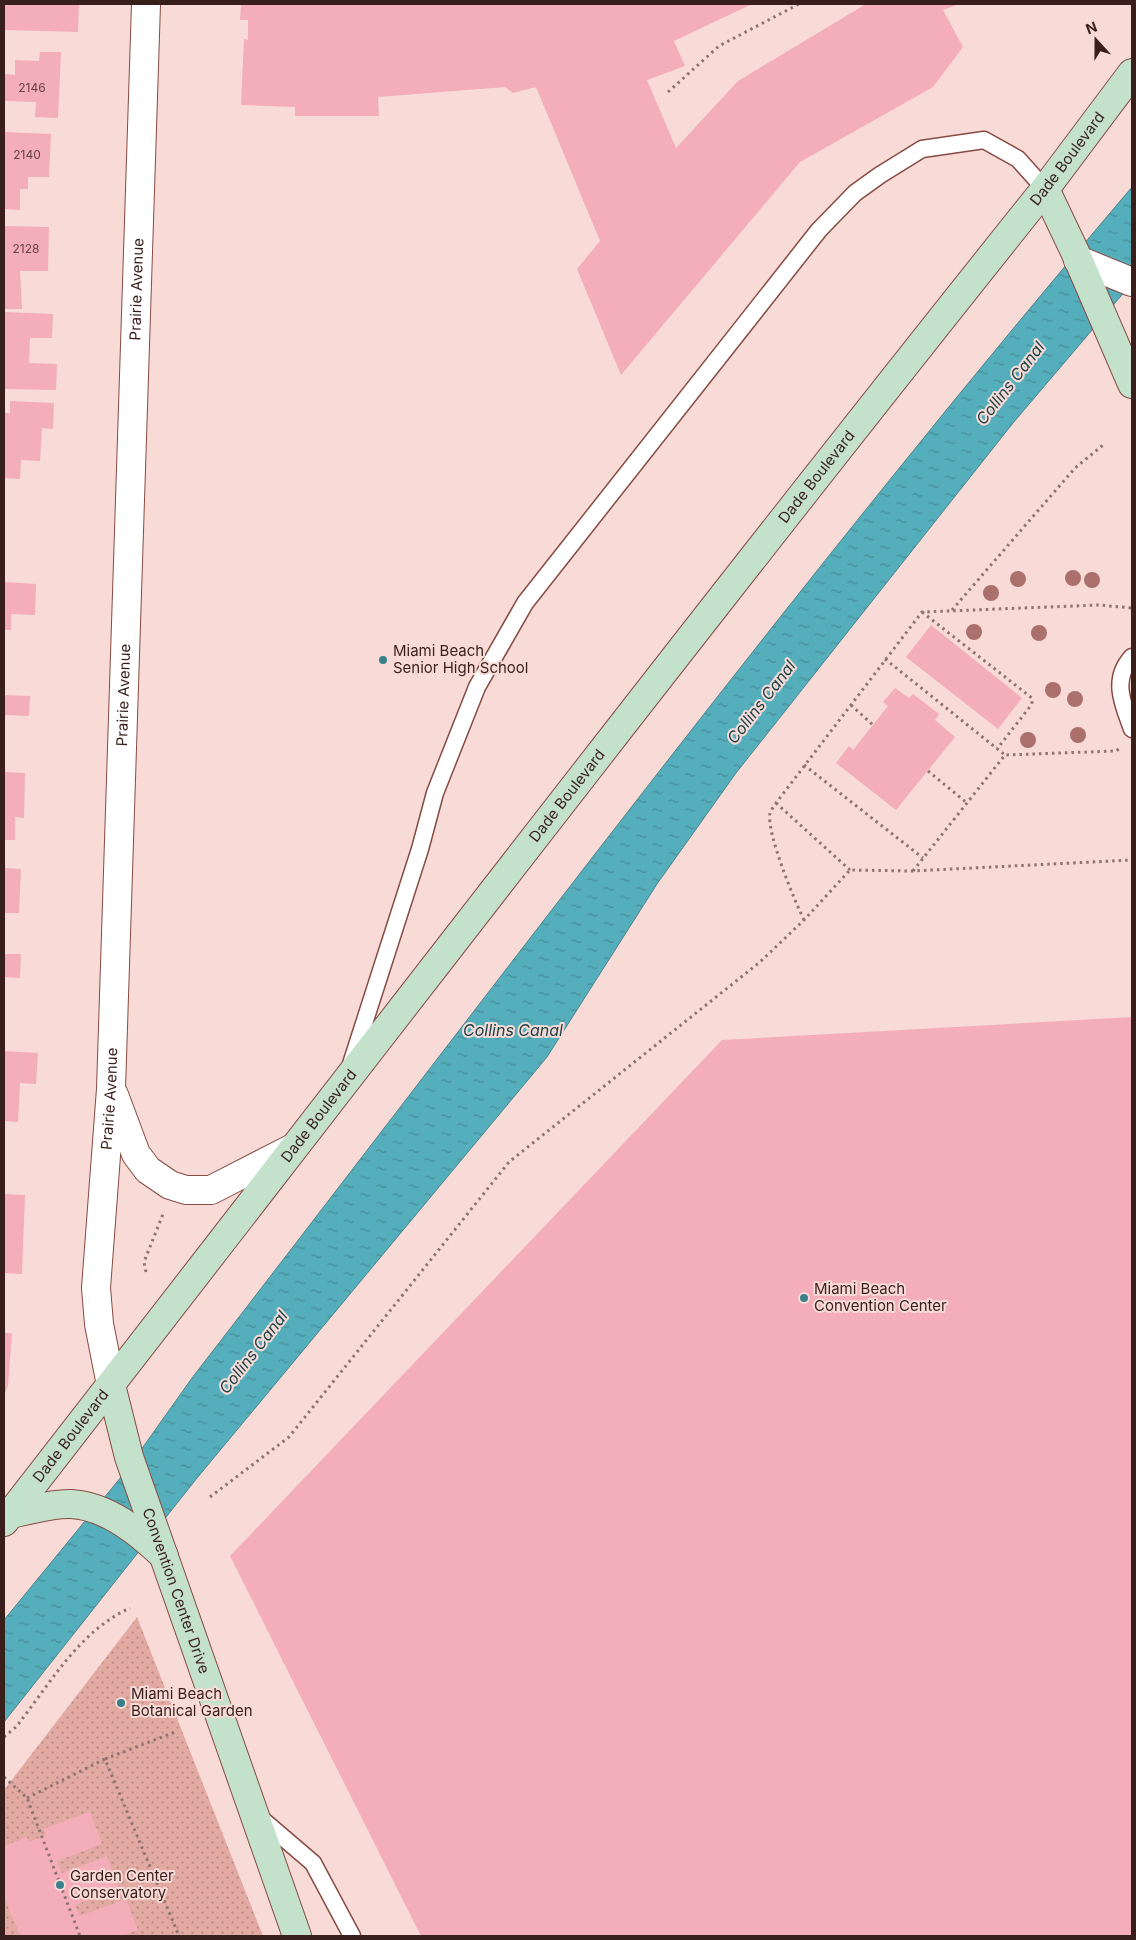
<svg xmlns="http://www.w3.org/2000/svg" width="1136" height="1940" font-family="Inter,sans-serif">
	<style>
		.grass { fill: url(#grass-dots) }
		.water { fill: url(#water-ripples); stroke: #4d838b }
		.building { fill: #f3aeb9 }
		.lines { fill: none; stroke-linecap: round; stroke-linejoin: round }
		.lane-casing { stroke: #864b43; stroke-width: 19 }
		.street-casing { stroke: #864b43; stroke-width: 30 }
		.secondary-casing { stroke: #864b43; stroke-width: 30 }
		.path { stroke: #907470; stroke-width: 3; stroke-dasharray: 2.5 4; stroke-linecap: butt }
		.lane { stroke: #fff; stroke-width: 16 }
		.street { stroke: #fff; stroke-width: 28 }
		.secondary { stroke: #c4e2cb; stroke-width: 28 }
		.tree { fill: #ab706b }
		.poi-dot { fill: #39808a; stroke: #f8dbd6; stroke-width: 2 }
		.labels { text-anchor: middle; stroke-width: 4; stroke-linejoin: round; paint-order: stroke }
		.number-label { font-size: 12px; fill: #684343 }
		.street-label { font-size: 15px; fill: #391f1c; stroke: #f8dbd6 }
		.poi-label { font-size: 15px; fill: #391f1c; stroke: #f8dbd6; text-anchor: start }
		.water-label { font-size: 16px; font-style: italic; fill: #194248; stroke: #f8dbd6 }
	</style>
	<defs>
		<pattern id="grass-dots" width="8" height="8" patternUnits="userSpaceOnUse" patternTransform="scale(1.25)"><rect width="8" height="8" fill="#e2aaa2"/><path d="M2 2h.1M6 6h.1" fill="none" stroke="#b88a83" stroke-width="1.8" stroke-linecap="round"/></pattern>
		<pattern id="water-ripples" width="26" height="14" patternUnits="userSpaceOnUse" patternTransform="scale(1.25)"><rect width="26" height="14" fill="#55aebb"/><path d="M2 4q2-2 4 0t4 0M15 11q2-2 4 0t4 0" fill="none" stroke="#478d97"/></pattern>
	</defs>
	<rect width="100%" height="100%" fill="#f8dbd6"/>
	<path class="grass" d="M137 1617 263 1936H4V1790Z"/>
	<path class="water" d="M1132 187V283L1013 423 736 773 657 884 547 1057 197 1478 4 1722V1620L126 1471 192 1378C501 978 804 572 1132 187Z"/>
	<g class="building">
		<path d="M4 4H79L78 32 4 30Z"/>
		<path d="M241 4H752L674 41 685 66 647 80 676 148 738 81 866 4H959L943 10 963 47 933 87 800 162 621 375 577 269 600 241 536 87 513 93 505 87 378 97 379 116H295V107L241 105 244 39 248 40V20H240Z"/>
		<path d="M40 52H61L58 118 35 117 36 102 4 101V74L15 75V60L39 61Z"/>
		<path d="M4 132 51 134 49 177H28V189H20V210L4 209Z"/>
		<path d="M4 226 49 227 48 271H20L22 309H4Z"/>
		<path d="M4 312 53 314 52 338H30L29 363 57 364 56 390 4 389Z"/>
		<path d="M10 401 54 403 53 429 42 428 40 461 21 460 20 479 4 478V413H10Z"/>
		<path d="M4 582 36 584 35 615 11 614V630H4Z"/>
		<path d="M931 625 1022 698 998 729 906 657Z"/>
		<path d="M895 688 909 698 913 694 939 714 935 720 955 737 896 810 836 763 849 746 853 750 888 706 883 702Z"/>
		<path d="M4 695 30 696 29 716 4 715Z"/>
		<path d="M4 772 25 773 24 818 15 817V840H4Z"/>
		<path d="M4 868 21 869 19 913H4Z"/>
		<path d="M4 954H21L20 978 4 977Z"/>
		<path d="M1132 1017V1936H421L230 1556 722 1040Z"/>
		<path d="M4 1051 38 1053 36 1084 20 1083 18 1122 4 1121Z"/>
		<path d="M4 1194 25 1195 22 1274 4 1273Z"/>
		<path d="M4 1333H12L8 1386 4 1396Z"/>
		<path d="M90 1812 102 1844 57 1861 62 1873 107 1856 119 1889 75 1905 80 1916 126 1899 138 1930 122 1936H20L4 1897V1846L27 1837 29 1842 46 1835 43 1829Z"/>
	</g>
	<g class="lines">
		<g class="lane-casing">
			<g id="lane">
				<path d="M1132 657C1111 680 1123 704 1132 729"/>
				<path d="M351 1064 420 849 435 793 477 687 525 603 819 230 855 193 880 175 922 149 984 140 1018 159 1045 189"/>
				<path d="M258 1816 313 1863 352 1936"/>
			</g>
		</g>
		<g class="street-casing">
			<g id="street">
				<path d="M1078 260 1132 282"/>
				<path d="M114 1095 136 1154 148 1170 170 1185 186 1190H211L293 1148"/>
				<path id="s1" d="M111 1385 99 1324 96 1288 111 1089 146 4"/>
			</g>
		</g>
		<g class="secondary-casing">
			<g id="secondary">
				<path d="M1045 189 1075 252 1132 384"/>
				<path id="s2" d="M111 1385 129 1457 297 1936"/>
				<path d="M9 1514C29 1511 51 1503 71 1504 107 1506 139 1532 164 1556"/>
				<path id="s3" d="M4 1522C350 1077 693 629 1045 189L1132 73"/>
			</g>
		</g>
		<g class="path">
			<path d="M668 92 719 46 799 4"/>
			<path d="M952 610 1075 468 1103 445"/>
			<path d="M922 612 1032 698V704L997 749"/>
			<path d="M885 659 1005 755"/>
			<path d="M851 705 873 725"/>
			<path d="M804 765 923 858"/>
			<path d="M928 771 967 803"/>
			<path d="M776 803 850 870"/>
			<path d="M913 871 1005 755 1116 751 1120 748"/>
			<path d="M804 920C795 902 766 832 770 813 771 810 774 806 776 803L922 612 1099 605 1132 608"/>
			<path d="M146 1272 144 1262 163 1214"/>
			<path d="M210 1497 289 1437 509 1162 760 962 804 920 850 870 912 871 1132 860"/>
			<path d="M4 1737 16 1727C50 1684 79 1631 130 1608"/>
			<path d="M105 1759 175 1732"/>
			<path d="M4 1777 27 1798 80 1936"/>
			<path d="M27 1798 105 1759 179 1936"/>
		</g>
		<use href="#lane" class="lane"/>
		<use href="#street" class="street"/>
		<use href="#secondary" class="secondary"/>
	</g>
	<g class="tree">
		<circle cx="1073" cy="578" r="8"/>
		<circle cx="1018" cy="579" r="8"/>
		<circle cx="1092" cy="580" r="8"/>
		<circle cx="991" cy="593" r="8"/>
		<circle cx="974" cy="632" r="8"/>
		<circle cx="1039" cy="633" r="8"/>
		<circle cx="1053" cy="690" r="8"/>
		<circle cx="1075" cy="699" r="8"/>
		<circle cx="1078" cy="735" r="8"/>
		<circle cx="1028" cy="740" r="8"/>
	</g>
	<g class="poi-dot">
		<circle cx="383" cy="660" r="5"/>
		<circle cx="804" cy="1298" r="5"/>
		<circle cx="121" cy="1703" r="5"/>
		<circle cx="60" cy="1885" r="5"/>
	</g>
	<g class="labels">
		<g class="number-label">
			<text x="32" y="92">2146</text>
			<text x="27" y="159">2140</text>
			<text x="26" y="253">2128</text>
		</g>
		<g class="street-label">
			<text dy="5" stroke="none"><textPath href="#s3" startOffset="1729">Dade Boulevard</textPath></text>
			<text dy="5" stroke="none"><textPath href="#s1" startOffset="1098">Prairie Avenue</textPath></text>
			<text dy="5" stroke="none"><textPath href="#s3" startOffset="1324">Dade Boulevard</textPath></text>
			<text dy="5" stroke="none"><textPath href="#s1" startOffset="692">Prairie Avenue</textPath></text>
			<text dy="5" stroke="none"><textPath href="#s3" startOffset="919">Dade Boulevard</textPath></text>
			<text dy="5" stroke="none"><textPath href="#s1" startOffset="288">Prairie Avenue</textPath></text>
			<text dy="5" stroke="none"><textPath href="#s3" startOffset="514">Dade Boulevard</textPath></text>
			<text dy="5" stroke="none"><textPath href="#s3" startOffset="109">Dade Boulevard</textPath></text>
			<text dy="5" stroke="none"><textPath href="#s2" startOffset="216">Convention Center Drive</textPath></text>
		</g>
		<g class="poi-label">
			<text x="393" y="656">Miami Beach<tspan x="393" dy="17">Senior High School</tspan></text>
			<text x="814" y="1294">Miami Beach<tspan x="814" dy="17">Convention Center</tspan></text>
			<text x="131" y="1699">Miami Beach<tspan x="131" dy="17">Botanical Garden</tspan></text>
			<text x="70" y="1881">Garden Center<tspan x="70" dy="17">Conservatory</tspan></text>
		</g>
		<g class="water-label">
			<text transform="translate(1010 383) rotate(-52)" y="6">Collins Canal</text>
			<text transform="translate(761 702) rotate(-52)" y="6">Collins Canal</text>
			<text x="513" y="1036">Collins Canal</text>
			<text transform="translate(253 1352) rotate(-52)" y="6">Collins Canal</text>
		</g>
	</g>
	<rect width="1136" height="1940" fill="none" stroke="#391f1c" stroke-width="10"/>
	<g transform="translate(1096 40) rotate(339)" stroke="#f8dbd6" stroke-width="4" paint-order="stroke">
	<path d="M0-4L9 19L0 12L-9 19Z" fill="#391f1c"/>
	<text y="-8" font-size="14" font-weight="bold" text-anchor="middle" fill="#391f1c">N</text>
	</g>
</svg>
